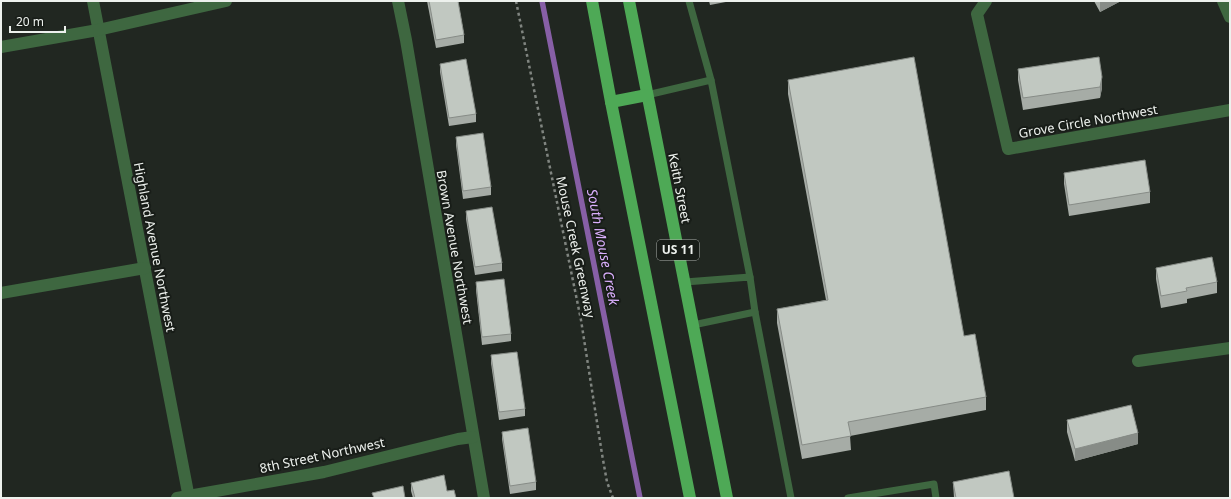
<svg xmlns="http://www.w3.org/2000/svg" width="1231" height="499" font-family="'Noto Sans',sans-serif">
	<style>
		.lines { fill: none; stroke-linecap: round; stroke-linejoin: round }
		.stream { stroke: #875fa6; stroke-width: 5.5 }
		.path { stroke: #808580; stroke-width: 2.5; stroke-dasharray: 3 3; stroke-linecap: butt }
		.lane { stroke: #3e6740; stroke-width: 7 }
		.street { stroke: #3e6740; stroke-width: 12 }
		.primary { stroke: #4ea956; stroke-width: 12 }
		.wall { fill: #a6aca6 }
		.shaded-wall { fill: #878c87 }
		.building { fill: #c1c8c1; stroke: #878c87 }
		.labels { text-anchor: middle; stroke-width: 4; stroke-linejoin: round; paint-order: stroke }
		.shield { fill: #181d18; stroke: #adb1ad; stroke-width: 1 }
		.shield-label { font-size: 12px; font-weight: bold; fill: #edf1ed }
		.street-label { font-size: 13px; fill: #edf1ed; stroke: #181d18 }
		.water-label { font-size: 14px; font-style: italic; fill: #daaffd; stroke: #181d18 }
	</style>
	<rect width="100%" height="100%" fill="#212721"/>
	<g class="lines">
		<path class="stream" d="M542 1 640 498"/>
		<path class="path" d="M516 1 581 320 602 454 607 482 613 498"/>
		<g class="lane">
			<path d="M689 1 711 80"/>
			<path d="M647 95 711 80 750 277"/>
			<path d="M685 282 750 277 755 312 791 498"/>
			<path d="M693 325 755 312"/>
			<path d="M848 498 934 484 936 498"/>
		</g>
		<g class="street">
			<path d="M93 1 189 498"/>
			<path d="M398 1 406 40 484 498"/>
			<path d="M986 1 977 14 1008 149 1230 110"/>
			<path d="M1223 1 1230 17"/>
			<path d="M1 47 98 30 226 1"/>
			<path d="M1 293 145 268"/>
			<path d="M1138 361 1230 348"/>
			<path d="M177 498 324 472 458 439 473 437"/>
		</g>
		<g class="primary">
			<path d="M592 1 611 102 690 498"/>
			<path d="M629 1 727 498"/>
			<path d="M611 102 647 95"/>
		</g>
	</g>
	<g class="wall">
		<path d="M427 1H458L464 35V43L436 48Z"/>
		<path d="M709 1H731L710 5Z"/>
		<path d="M1094 1H1121L1100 12Z"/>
		<path d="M1099 57 1102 88 1100 98 1023 110 1018 80V69Z"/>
		<path d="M440 64 476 114V122L449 126 440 72Z"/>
		<path d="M788 80 964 336 986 397V410L850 436 851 450 802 459 777 323V309L826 300 788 94Z"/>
		<path d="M456 137 491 187V195L463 199 456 145Z"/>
		<path d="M1064 173 1150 192V203L1069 216 1064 184Z"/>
		<path d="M466 211 502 263V271L475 275 466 219Z"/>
		<path d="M1156 268 1217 282V293L1187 299V303L1161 308 1156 279Z"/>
		<path d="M476 282 511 334V341L482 345 476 290Z"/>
		<path d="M491 355 525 409V416L499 420 491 363Z"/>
		<path d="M1067 420 1138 444 1075 461 1067 432Z"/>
		<path d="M502 432 536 482V490L510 494 502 439Z"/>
		<path d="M953 482 1014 498H954Z"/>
		<path d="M411 483 447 491 456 498H413L411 491Z"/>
	</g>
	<g class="shaded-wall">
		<path d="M1100 1H1121L1100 12Z"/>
		<path d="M1102 77V88L1100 98V87Z"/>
		<path d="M1138 433V444L1075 461V449Z"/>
	</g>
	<g class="building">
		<path d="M429 1H458L464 35 436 40Z"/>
		<path d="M914 57 964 336 975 334 986 397 848 422 851 436 802 445 777 309 828 300 788 80Z"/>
		<path d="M1099 57 1102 77 1100 87 1023 98 1018 69Z"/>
		<path d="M466 59 476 114 449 118 440 64Z"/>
		<path d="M483 133 491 187 463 191 456 137Z"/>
		<path d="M1145 160 1150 192 1069 205 1064 173Z"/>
		<path d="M492 207 502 263 475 267 466 211Z"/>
		<path d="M1212 257 1217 282 1186 288 1187 291 1161 296 1156 268Z"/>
		<path d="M504 279 511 334 482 337 476 282Z"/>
		<path d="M517 352 525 409 499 412 491 355Z"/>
		<path d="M1131 405 1138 433 1075 449 1067 420Z"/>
		<path d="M528 428 536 482 510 486 502 432Z"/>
		<path d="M1009 471 1014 498H956L953 482Z"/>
		<path d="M444 475 447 491 454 490 456 498H415L411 483Z"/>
		<path d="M403 486 405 498H374L372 493Z"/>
	</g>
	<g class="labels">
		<rect class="shield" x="657" y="240" width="42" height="20" rx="3"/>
		<g class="shield-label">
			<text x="678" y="254">US 11</text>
		</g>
		<g class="street-label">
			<text transform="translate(1088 121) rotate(-10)" y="5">Grove Circle Northwest</text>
			<text transform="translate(680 188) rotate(79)" y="5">Keith Street</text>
			<text transform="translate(155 247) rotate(79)" y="5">Highland Avenue Northwest</text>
			<text transform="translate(455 247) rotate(80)" y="5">Brown Avenue Northwest</text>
			<text transform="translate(576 247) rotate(78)" y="5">Mouse Creek Greenway</text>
			<text transform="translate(322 455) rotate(-12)" y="5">8th Street Northwest</text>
		</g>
		<g class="water-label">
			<text transform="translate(603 247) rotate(79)" y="5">South Mouse Creek</text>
		</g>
	</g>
	<rect width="1231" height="499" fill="none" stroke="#edf1ed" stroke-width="4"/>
	<path d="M10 26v6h55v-6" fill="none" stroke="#edf1ed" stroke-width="2"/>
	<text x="16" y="26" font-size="12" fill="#edf1ed" stroke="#181d18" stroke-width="3" paint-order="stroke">20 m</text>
</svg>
